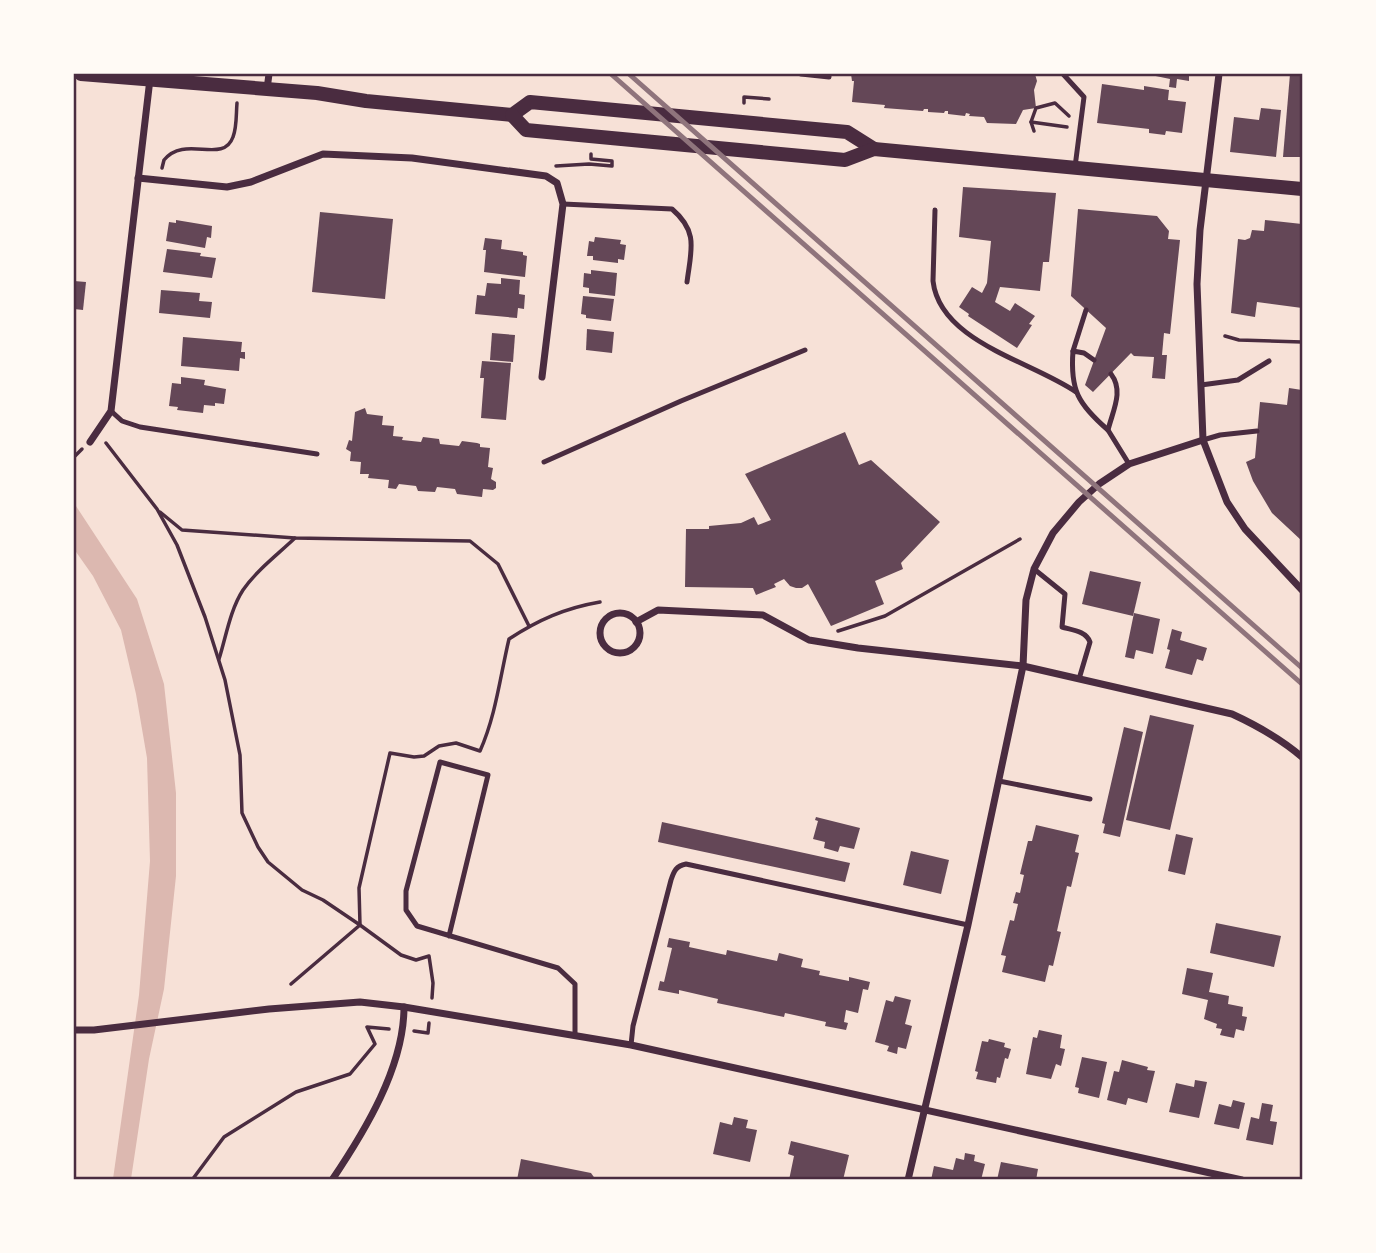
<svg xmlns="http://www.w3.org/2000/svg" width="1376" height="1253" font-family="Manrope,sans-serif">
	<style>
		.water { fill: #dcb8b0 }
		.building { fill: #644757 }
		.lines { fill: none; stroke-linecap: round; stroke-linejoin: round }
		.path { stroke: #4a2c40; stroke-width: 3.5 }
		.service { stroke: #4a2c40; stroke-width: 5 }
		.minor { stroke: #4a2c40; stroke-width: 7 }
		.secondary { stroke: #4a2c40; stroke-width: 14 }
		.rail { stroke: #8f747c; stroke-width: 5 }
		.neatline { fill: none; stroke: #4a2c40; stroke-width: 2.5 }
	</style>
	<rect width="100%" height="100%" fill="#f7e1d7"/>
	<path class="water" d="M74 503 137 599 164 684 176 793V876L164 989 149 1059 131 1179H113L139 995 150 861 147 758 136 694 121 630 93 576 74 549Z"/>
	<g class="building">
		<path d="M851 74H1035L1037 81 1034 90 1036 108 1023 110 1016 124 987 123 984 117 969 116 970 114 966 113 965 116 948 114V111H945L944 113 928 112V109H924L923 111 884 108 885 105 852 102 854 81H852Z"/>
		<path d="M1146 74H1189V81L1177 79 1176 88 1169 87 1170 79Z"/>
		<path d="M1290 74H1302V157H1283Z"/>
		<path d="M1102 84 1144 90V86L1169 90 1168 100 1186 102 1182 133 1166 131 1165 135 1149 133V129L1097 123Z"/>
		<path d="M1261 108 1281 110 1276 157 1230 152 1234 117 1259 120Z"/>
		<path d="M963 187 1056 193 1049 262H1043L1040 291 1000 287 995 302 1010 311 1015 303 1035 316 1029 324 1032 325 1017 348 968 316 969 314 959 307 972 287 982 293 987 283 991 241 959 237Z"/>
		<path d="M1078 209 1157 216 1169 231 1168 239 1180 240 1170 334 1164 333 1162 355H1167L1165 379 1152 378 1154 357 1134 356 1131 353 1093 392 1085 385 1106 328 1071 296Z"/>
		<path d="M320 212 393 219 385 299 312 292Z"/>
		<path d="M176 220 212 226 211 238 207 237 205 248 166 241 169 222 176 223Z"/>
		<path d="M1265 220 1302 224V308L1257 302 1255 317 1231 313 1238 239 1245 240 1250 238 1252 230 1264 231Z"/>
		<path d="M595 237 621 240 620 244 626 245 624 260 618 259V263L593 260V256H587L589 241 594 242Z"/>
		<path d="M485 238 502 240 501 249 523 252V255L527 256 525 277 484 272 486 250H483Z"/>
		<path d="M167 249 201 253 200 256 216 258 212 278 163 272Z"/>
		<path d="M591 270 617 273 615 296 589 293V288L583 287 584 273 591 274Z"/>
		<path d="M501 278 520 280 519 294 525 295 524 309 518 308 517 318 475 314 477 295 485 296 487 283 501 284Z"/>
		<path d="M74 281 86 282 83 310 74 309Z"/>
		<path d="M161 290 200 293 199 301 212 302 210 318 159 313Z"/>
		<path d="M583 296 614 299 611 321 586 318V315L581 314Z"/>
		<path d="M587 329 614 332 612 353 586 350Z"/>
		<path d="M492 333 515 335 513 362 490 360Z"/>
		<path d="M183 337 242 342 241 352H245V359L240 358 239 371 181 366Z"/>
		<path d="M482 361 511 363 506 420 481 418 484 378H480Z"/>
		<path d="M181 377 205 380 204 385 226 389 224 404 215 403V406L204 405 203 413 177 410 178 407 169 406 172 383 181 384Z"/>
		<path d="M1289 388 1302 390V541L1272 513 1253 481 1246 462 1255 458 1260 402 1287 405Z"/>
		<path d="M365 408 367 414 383 416 382 425 394 426 393 436 403 437 402 440 421 442 423 437 439 439 440 444 459 446 462 441 477 443 480 444V447L490 448 488 467 493 468 491 479 496 482V488L493 490 483 489 482 497 457 494 455 489 437 487 435 492 418 491 416 486 399 484 396 489 388 488 389 480 368 478 369 474H360L361 462 350 461 351 452 346 449 349 440 352 441 355 412Z"/>
		<path d="M845 432 859 465 871 460 940 522 901 563 903 569 875 581 884 604 831 626 808 584 802 588H796L790 586 784 579 774 584 776 587 756 595 753 588 685 587 686 529H709V526L741 523 754 517 758 525 771 520 745 474Z"/>
		<path d="M1090 571 1141 582 1133 616 1082 604Z"/>
		<path d="M1134 613 1160 619 1153 654 1136 650 1134 659 1125 657Z"/>
		<path d="M1172 629 1182 632 1180 640 1207 648 1203 661 1197 659 1192 675 1165 668 1170 650 1167 649Z"/>
		<path d="M1150 715 1194 725 1170 830 1126 820Z"/>
		<path d="M1124 727 1143 732 1120 837 1103 833 1105 824 1102 823Z"/>
		<path d="M816 817 860 828 854 849 840 846 838 852 824 848 825 842 813 839 818 821 815 820Z"/>
		<path d="M662 822 850 863 845 882 658 842Z"/>
		<path d="M1036 825 1079 835 1075 852 1079 853 1071 887 1067 886 1057 931 1061 932 1053 966 1049 965 1045 982 1002 972 1006 956 1001 955 1010 920 1014 921 1018 904 1013 903 1016 892 1020 893 1024 875 1020 874 1028 841H1032Z"/>
		<path d="M1176 834 1193 838 1185 875 1168 871Z"/>
		<path d="M911 851 949 860 941 894 903 885Z"/>
		<path d="M1216 923 1281 936 1274 967 1210 953Z"/>
		<path d="M669 938 690 942 689 947 726 955 727 950 777 961 779 953 803 959 801 967 820 971 819 975 849 981V977L870 982 868 990 863 989 858 1013 846 1010 844 1022 848 1023 846 1030 825 1026 826 1022 785 1013 784 1017 717 1003 718 999 679 990V994L658 990 660 981 664 982 672 948 667 947Z"/>
		<path d="M1187 968 1213 973 1209 992 1229 996 1228 1004 1243 1007 1242 1016 1247 1017 1244 1031 1236 1029 1234 1038 1220 1035 1222 1029 1216 1028 1217 1024 1204 1019 1208 1000 1182 994Z"/>
		<path d="M895 996 911 1000 905 1024 912 1026 906 1049 898 1047 897 1054 887 1051 889 1046 875 1042 886 1000 893 1002Z"/>
		<path d="M1039 1030 1062 1035 1060 1048 1065 1049 1061 1066 1056 1064 1051 1079 1026 1074 1033 1037 1037 1038Z"/>
		<path d="M989 1039 1005 1043 1004 1047 1011 1049 1008 1059 1005 1058 1000 1078 997 1077 996 1083 976 1079 978 1072 975 1071 982 1041 988 1042Z"/>
		<path d="M1082 1057 1107 1062 1099 1098 1078 1093 1079 1088 1075 1087Z"/>
		<path d="M1122 1060 1148 1067 1147 1070 1155 1071 1147 1103 1128 1098 1126 1105 1107 1100 1114 1071 1119 1072Z"/>
		<path d="M1195 1080 1207 1082 1199 1118 1169 1112 1176 1083 1194 1087Z"/>
		<path d="M1233 1100 1245 1103 1239 1129 1214 1124 1219 1104 1231 1107Z"/>
		<path d="M1262 1103 1273 1105 1270 1121 1277 1122 1273 1145 1246 1140 1251 1117 1259 1119Z"/>
		<path d="M734 1117 748 1120 746 1128 757 1130 750 1162 713 1154 720 1122 732 1125Z"/>
		<path d="M791 1141 849 1155 843 1180H789L794 1156 788 1154Z"/>
		<path d="M965 1153 975 1155 974 1161 985 1164 981 1180H931L934 1166 953 1170 956 1158 964 1160Z"/>
		<path d="M521 1159 591 1173 596 1180H517Z"/>
		<path d="M1001 1162 1038 1169 1036 1180H997Z"/>
	</g>
	<g class="lines">
		<g class="path">
			<path d="M744 103V97L769 99"/>
			<path d="M1031 122 1067 127"/>
			<path d="M1034 131 1031 122 1036 108 1055 103 1069 116"/>
			<path d="M556 166 589 164 612 166V161L591 159V154"/>
			<path d="M162 168 164 160C185 134 223 165 233 137 237 127 236 114 237 103"/>
			<path d="M1225 336 1239 340 1302 342"/>
			<path d="M106 443 157 509 177 545 205 617 225 680 240 755 242 813 258 847 268 862 302 890 323 900 360 925 401 955 416 960 429 956 433 983 432 998"/>
			<path d="M74 457 82 449"/>
			<path d="M160 512 182 530 295 538 470 541 498 564 529 626"/>
			<path d="M838 631 885 616 1020 539"/>
			<path d="M219 659C226 637 230 610 243 590 257 570 277 555 295 538"/>
			<path d="M291 984 360 925 359 888 390 753 414 757 424 756 439 746 456 743 480 751C496 715 500 677 509 639 538 620 565 608 600 602"/>
			<path d="M414 1031 428 1033 429 1023"/>
			<path d="M192 1180 224 1137 296 1092 350 1074 375 1044 367 1027 389 1029"/>
		</g>
		<g class="service">
			<path d="M801 74 829 77V74"/>
			<path d="M1063 74 1084 97 1075 167"/>
			<path d="M563 204 672 209C699 232 691 250 687 282"/>
			<path d="M935 210 933 281C940 342 1031 361 1076 392"/>
			<path d="M1073 351 1086 310"/>
			<path d="M1094 360 1084 353 1073 351C1070 390 1078 404 1108 430"/>
			<path d="M1111 374C1124 391 1113 410 1108 430L1129 464"/>
			<path d="M1201 385 1238 380 1269 361"/>
			<path d="M111 411 122 421 140 427 317 454"/>
			<path d="M1203 440 1220 435 1257 431"/>
			<path d="M544 462 681 401 805 350"/>
			<path d="M1034 569 1065 594 1062 627C1072 630 1086 631 1090 642L1079 679"/>
			<path d="M999 781 1090 799"/>
			<path d="M449 936 488 775 440 762 406 891V910L417 926 558 968 575 984V1034"/>
			<path d="M631 1045 633 1026 671 880C674 871 676 866 686 864L968 925"/>
		</g>
		<g class="minor">
			<path d="M1219 74 1200 230 1197 284 1203 440 1227 502 1245 529 1302 590"/>
			<path d="M267 89 269 74"/>
			<path d="M138 178 227 187 251 182 323 154 412 158 546 176 557 183 563 204 542 377"/>
			<path d="M90 442 111 411 150 79"/>
			<circle cx="620" cy="633" r="20"/>
			<path d="M636 622 658 610 763 615 809 640 858 648 1023 666 1232 714C1258 726 1281 739 1302 757"/>
			<path d="M74 1030H94L269 1009 360 1002 404 1007 631 1045 1242 1180"/>
			<path d="M332 1180C365 1131 404 1067 404 1007"/>
			<path d="M908 1180 968 925 1023 666 1026 600 1034 569 1053 533 1079 502 1099 484 1129 464 1203 440"/>
		</g>
		<g class="secondary">
			<path d="M81 74 317 93 366 101 512 115 530 102 847 132 874 149"/>
			<path d="M512 115 526 130 845 160 874 149 1302 189"/>
		</g>
		<g class="rail">
			<path d="M611 74 1302 684"/>
			<path d="M629 74 1302 668"/>
		</g>
	</g>
	<rect width="1376" height="1253" fill="none" stroke="#fffaf5" stroke-width="150"/>
	<rect x="75" y="75" width="1226" height="1103" class="neatline"/>
</svg>
